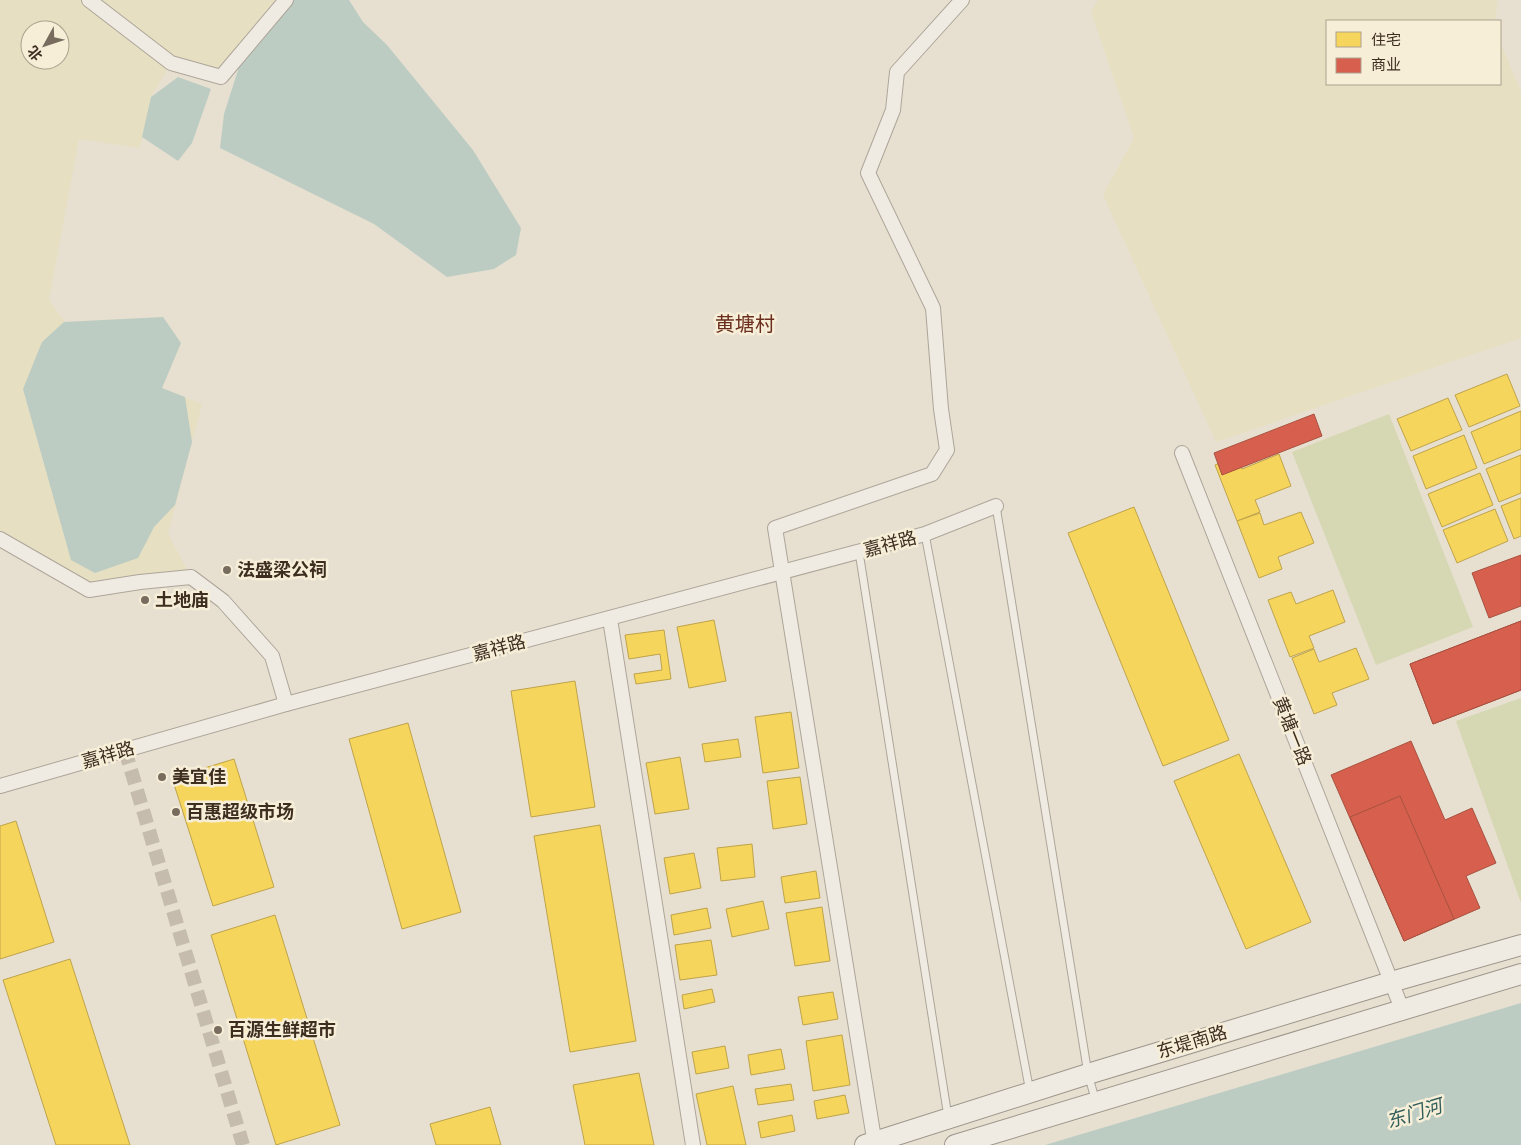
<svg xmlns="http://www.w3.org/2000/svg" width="1521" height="1145" font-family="'Libre Baskerville','Noto Sans SC',serif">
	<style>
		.farmland { fill: #e6dfc2; fill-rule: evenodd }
		.green { fill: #d6d7b3 }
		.water { fill: #bcccc2 }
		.homes { fill: #f6d55c; stroke: #bea34a }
		.shops { fill: #d6604d; stroke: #a85140 }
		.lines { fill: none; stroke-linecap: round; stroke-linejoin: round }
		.street-tunnel { stroke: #c5bcae; stroke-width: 14; stroke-dasharray: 14 7; stroke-linecap: butt }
		.lane-casing { stroke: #ada599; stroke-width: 9 }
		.street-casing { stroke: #ada599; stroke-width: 16 }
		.secondary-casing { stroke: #9c958a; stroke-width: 22 }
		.lane { stroke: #efebe3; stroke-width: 7 }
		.street { stroke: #efebe3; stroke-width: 14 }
		.secondary { stroke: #efebe3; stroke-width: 20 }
		.poi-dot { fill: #786c5e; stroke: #f7eed8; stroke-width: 2 }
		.labels { text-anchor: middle; stroke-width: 5; stroke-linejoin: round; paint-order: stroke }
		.street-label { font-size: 18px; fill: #3d2e20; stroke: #f7eed8 }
		.poi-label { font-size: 18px; font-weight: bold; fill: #3d2e20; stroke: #f7eed8; text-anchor: start }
		.water-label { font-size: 19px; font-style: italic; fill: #2f5d5a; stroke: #f7eed8 }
		.quarter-label { font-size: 20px; fill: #6b2e1e; stroke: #f7eed8 }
	</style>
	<rect width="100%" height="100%" fill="#e7e0d1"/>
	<g class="farmland">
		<path d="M0 0H286L221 77 171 63 151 97 140 148 79 139 49 300 65 322 163 317 181 343 162 388 202 404 168 534 191 577 89 590 0 539ZM30 30H60V60H30Z"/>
		<path d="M1098 0H1498L1495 21H1327V84H1500V42L1521 91V338L1216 442 1103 195 1134 138 1091 12Z"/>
	</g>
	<g class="green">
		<path d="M1389 414 1473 627 1376 665 1292 452Z"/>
		<path d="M1521 698V903L1456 721Z"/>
	</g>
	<g class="water">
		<path d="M286 0H349L363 22 387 45 473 150 521 228 516 255 494 269 447 277 374 224 220 148 224 114 245 48Z"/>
		<path d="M178 77 211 89 192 143 178 161 142 137 151 97Z"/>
		<path d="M163 317 181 343 162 388 185 397 192 442 175 505 154 527 138 558 95 573 71 560 23 389 42 342 64 322Z"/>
		<path d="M1521 1003V1145H1045Z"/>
	</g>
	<g class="homes">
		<path d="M1507 374 1520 406 1469 427 1455 395Z"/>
		<path d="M1448 398 1462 430 1411 451 1397 419Z"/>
		<path d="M1521 411V449L1484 464 1471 432Z"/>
		<path d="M1464 435 1477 468 1426 489 1413 456Z"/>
		<path d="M1279 454 1291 486 1255 500 1260 512 1237 521 1215 465 1237 456 1242 469Z"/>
		<path d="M1521 455V493L1499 502 1486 469Z"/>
		<path d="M1480 473 1493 505 1442 527 1428 494Z"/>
		<path d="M1521 498V536L1514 539 1501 506Z"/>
		<path d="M1134 507 1229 740 1163 766 1068 533Z"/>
		<path d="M1495 509 1508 541 1457 563 1443 530Z"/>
		<path d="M1301 512 1314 543 1278 557 1282 569 1259 578 1237 521 1260 513 1264 525Z"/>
		<path d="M1333 590 1345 622 1309 636 1314 648 1290 657 1268 600 1291 592 1296 604Z"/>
		<path d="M714 620 726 681 689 688 677 627Z"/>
		<path d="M664 630 671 679 636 684 634 674 662 670 660 654 629 659 625 635Z"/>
		<path d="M1356 648 1369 679 1332 693 1337 705 1314 714 1292 658 1314 649 1319 662Z"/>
		<path d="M575 681 595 807 531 817 511 691Z"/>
		<path d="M791 712 799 768 763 773 755 717Z"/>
		<path d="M408 723 461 912 402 929 349 739Z"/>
		<path d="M738 739 741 757 705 762 702 744Z"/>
		<path d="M1239 754 1311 922 1246 949 1174 781Z"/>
		<path d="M680 757 689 809 655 814 646 763Z"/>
		<path d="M234 759 274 887 213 906 172 778Z"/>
		<path d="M800 777 807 824 773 829 767 781Z"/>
		<path d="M16 821 54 942 0 959V826Z"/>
		<path d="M600 825 636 1041 570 1052 534 836Z"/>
		<path d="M752 844 755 877 721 881 717 848Z"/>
		<path d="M694 853 701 888 670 894 664 858Z"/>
		<path d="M816 871 820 898 785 903 781 877Z"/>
		<path d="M763 901 769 929 732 937 726 909Z"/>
		<path d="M822 907 830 961 795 966 786 913Z"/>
		<path d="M707 908 711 928 674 935 671 915Z"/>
		<path d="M275 915 340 1125 276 1145 211 935Z"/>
		<path d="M711 940 717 975 680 980 675 945Z"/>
		<path d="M70 959 130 1145H56L3 980Z"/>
		<path d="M712 989 715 1002 684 1009 682 995Z"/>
		<path d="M833 992 838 1019 803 1025 798 997Z"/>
		<path d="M842 1035 850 1085 813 1091 806 1041Z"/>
		<path d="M725 1046 729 1068 696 1074 692 1052Z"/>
		<path d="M781 1049 785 1069 751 1075 748 1055Z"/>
		<path d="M639 1073 654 1145H585L573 1085Z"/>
		<path d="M791 1084 794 1100 758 1105 755 1089Z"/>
		<path d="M733 1086 746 1145H707L696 1094Z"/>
		<path d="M845 1095 849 1113 817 1119 814 1101Z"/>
		<path d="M490 1107 501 1145H436L430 1124Z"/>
		<path d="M792 1115 795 1131 761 1138 758 1122Z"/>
	</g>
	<g class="shops">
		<path d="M1314 414 1322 436 1222 475 1214 453Z"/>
		<path d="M1521 555V606L1489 618 1472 573Z"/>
		<path d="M1521 621V690L1433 724 1410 664Z"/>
		<path d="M1521 621V690L1433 724 1410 664Z"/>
		<path d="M1411 741 1445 820 1472 808 1496 863 1466 876 1480 908 1404 941 1331 775Z"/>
		<path d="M1400 796 1454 919 1404 941 1350 817Z"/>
	</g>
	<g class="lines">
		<path class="street-tunnel" d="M125 750 243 1145"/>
		<g class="lane-casing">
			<g id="lane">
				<path d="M996 506 1088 1074 1096 1102"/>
				<path d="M925 534 1030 1092"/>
				<path d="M859 552 948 1117"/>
			</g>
		</g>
		<g class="street-casing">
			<g id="street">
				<path d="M89 0 171 63 221 77 286 0"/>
				<path d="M1182 453 1402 1009"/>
				<path d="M0 539 89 590 140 582 191 577 223 601 272 656 286 704"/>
				<path d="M610 619 693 1145"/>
				<path d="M0 786 286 704 925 534 996 506"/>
				<path d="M875 1145 775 528 932 474 947 450 941 409 933 308 868 173 893 110 897 72 962 0"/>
			</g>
		</g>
		<g class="secondary-casing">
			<g id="secondary">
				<path d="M865 1145 1088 1074 1391 982 1521 945"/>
				<path d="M955 1145 1521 974"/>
			</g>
		</g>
		<use href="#lane" class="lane"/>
		<use href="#street" class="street"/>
		<use href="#secondary" class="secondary"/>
	</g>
	<g class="poi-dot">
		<circle cx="227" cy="570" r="5"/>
		<circle cx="145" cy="600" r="5"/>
		<circle cx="162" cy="777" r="5"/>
		<circle cx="176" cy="812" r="5"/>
		<circle cx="218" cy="1030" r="5"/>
	</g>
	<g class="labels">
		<g class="street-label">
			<text transform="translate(890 544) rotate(-15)" y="6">嘉祥路</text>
			<text transform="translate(499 648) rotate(-15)" y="6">嘉祥路</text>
			<text transform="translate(1292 731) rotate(68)" y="6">黄塘一路</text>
			<text transform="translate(108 755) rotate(-16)" y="6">嘉祥路</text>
			<text transform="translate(1192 1042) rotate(-17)" y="6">东堤南路</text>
		</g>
		<g class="poi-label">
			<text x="237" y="576">法盛梁公祠</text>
			<text x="155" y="606">土地庙</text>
			<text x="172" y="783">美宜佳</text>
			<text x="186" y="818">百惠超级市场</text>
			<text x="228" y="1036">百源生鲜超市</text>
		</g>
		<g class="water-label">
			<text transform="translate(1414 1113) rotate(-17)" y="7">东门河</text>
		</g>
		<g class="quarter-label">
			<text x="745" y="331">黄塘村</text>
		</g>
	</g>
	<rect x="1326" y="20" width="175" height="65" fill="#f7eed8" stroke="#ada18e"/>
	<rect x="1336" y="32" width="25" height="15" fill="#f6d55c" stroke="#ada18e"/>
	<text x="1371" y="45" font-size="15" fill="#3d2e20">住宅</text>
	<rect x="1336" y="58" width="25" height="15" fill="#d6604d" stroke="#ada18e"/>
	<text x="1371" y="70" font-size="15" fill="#3d2e20">商业</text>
	<g transform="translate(45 45) rotate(230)"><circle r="24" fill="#f7eed8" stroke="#ada18e"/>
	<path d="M0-4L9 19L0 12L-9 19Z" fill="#786c5e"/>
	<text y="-8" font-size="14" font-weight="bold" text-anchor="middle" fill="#3d2e20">北</text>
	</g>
</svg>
